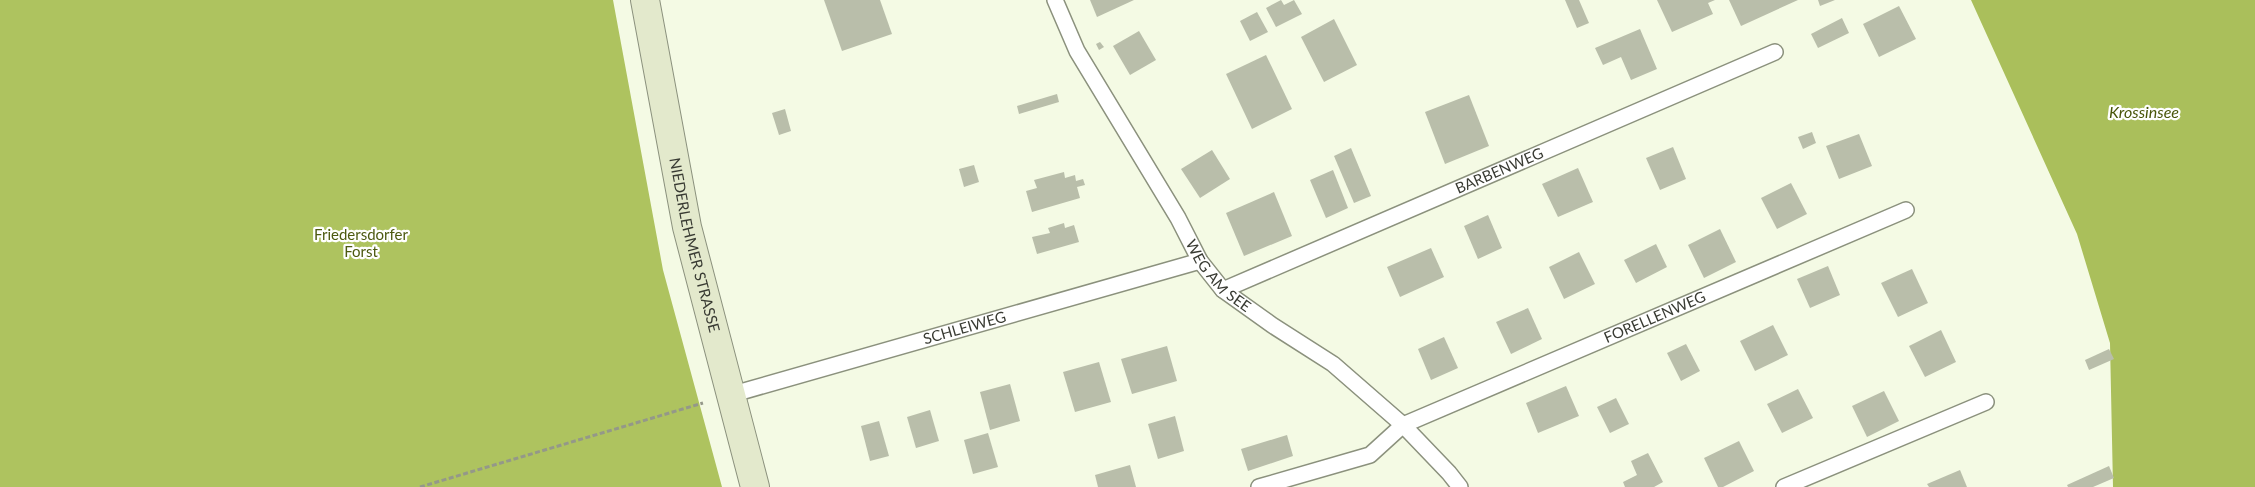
<svg xmlns="http://www.w3.org/2000/svg" width="2255" height="487" font-family="Lato,sans-serif">
	<style>
		.forest { fill: #aec35f }
		.water { fill: #aabf5b }
		.building { fill: #b9beaa }
		.lines { fill: none; stroke-linecap: round; stroke-linejoin: round }
		.service-casing { stroke: #8b917d; stroke-width: 18 }
		.secondary-casing { stroke: #8b917d; stroke-width: 30 }
		.path { stroke: #949889; stroke-width: 3; stroke-dasharray: 5 2.5; stroke-linecap: butt }
		.service { stroke: #fff; stroke-width: 15 }
		.secondary { stroke: #e3e9cc; stroke-width: 28 }
		.labels { text-anchor: middle; stroke-width: 4.5; stroke-linejoin: round; paint-order: stroke }
		.street-label { font-size: 15px; fill: #393b33; stroke: #fff }
		.park-label { font-size: 15px; fill: #4d5a11; stroke: #fff }
		.water-label { font-size: 16px; font-style: italic; fill: #49560a; stroke: #fff }
	</style>
	<rect width="100%" height="100%" fill="#f4fae4"/>
	<path class="forest" d="M0 0H613L663 270 722 487H0Z"/>
	<path class="water" d="M1971 0H2255V487H2113L2110 343 2077 234Z"/>
	<g class="building">
		<path d="M824 0H880L892 34 842 51Z"/>
		<path d="M1090 0H1134L1097 17Z"/>
		<path d="M1281 0 1284 5 1294 0 1302 14 1276 27 1266 8Z"/>
		<path d="M1565 0H1579L1589 23 1577 28Z"/>
		<path d="M1657 0H1715L1708 3 1713 14 1672 32Z"/>
		<path d="M1729 0H1798L1741 26Z"/>
		<path d="M1818 0H1835L1820 6Z"/>
		<path d="M1899 6 1916 39 1879 57 1863 24Z"/>
		<path d="M1257 12 1268 32 1250 41 1240 21Z"/>
		<path d="M1842 18 1849 33 1818 48 1811 34Z"/>
		<path d="M1334 19 1357 65 1324 82 1301 37Z"/>
		<path d="M1640 29 1657 69 1631 80 1621 57 1603 65 1595 48Z"/>
		<path d="M1139 31 1156 60 1130 75 1113 46Z"/>
		<path d="M1100 42 1104 47 1099 50 1096 44Z"/>
		<path d="M1266 55 1292 109 1252 129 1226 74Z"/>
		<path d="M1057 94 1059 102 1019 114 1017 106Z"/>
		<path d="M1469 95 1489 146 1445 164 1425 112Z"/>
		<path d="M785 109 791 131 779 135 772 113Z"/>
		<path d="M1812 132 1816 143 1803 149 1798 137Z"/>
		<path d="M1859 134 1872 166 1839 179 1826 146Z"/>
		<path d="M1673 147 1686 179 1660 190 1646 158Z"/>
		<path d="M1351 148 1371 196 1354 203 1334 156Z"/>
		<path d="M1212 150 1230 179 1200 198 1181 169Z"/>
		<path d="M974 165 979 182 964 187 959 169Z"/>
		<path d="M1578 168 1593 202 1558 217 1542 184Z"/>
		<path d="M1333 170 1348 208 1326 218 1310 180Z"/>
		<path d="M1064 172 1065 178 1075 175 1076 181 1083 179 1085 185 1077 187 1080 198 1032 212 1026 191 1037 188 1034 180Z"/>
		<path d="M1791 183 1807 214 1777 229 1761 198Z"/>
		<path d="M1274 192 1292 236 1244 256 1226 213Z"/>
		<path d="M1488 215 1502 248 1478 259 1464 226Z"/>
		<path d="M1064 223 1065 228 1074 225 1079 242 1037 254 1032 237 1050 233 1048 228Z"/>
		<path d="M1720 229 1736 262 1704 278 1688 245Z"/>
		<path d="M1656 244 1667 267 1636 283 1624 260Z"/>
		<path d="M1431 248 1444 277 1400 297 1387 267Z"/>
		<path d="M1579 252 1595 284 1564 299 1549 267Z"/>
		<path d="M1828 266 1840 295 1810 308 1797 279Z"/>
		<path d="M1912 269 1928 303 1898 317 1881 283Z"/>
		<path d="M1528 308 1542 339 1511 354 1496 322Z"/>
		<path d="M1773 325 1788 355 1755 371 1740 341Z"/>
		<path d="M1941 330 1956 362 1925 377 1909 346Z"/>
		<path d="M1444 337 1458 368 1431 380 1418 349Z"/>
		<path d="M1686 344 1700 371 1681 381 1667 353Z"/>
		<path d="M1167 346 1177 381 1132 394 1121 359Z"/>
		<path d="M2109 349 2114 359 2089 370 2085 360Z"/>
		<path d="M1099 362 1111 402 1075 412 1063 372Z"/>
		<path d="M1010 384 1020 421 990 430 980 392Z"/>
		<path d="M1566 386 1579 416 1538 433 1526 403Z"/>
		<path d="M1798 389 1813 418 1782 433 1767 404Z"/>
		<path d="M1884 391 1899 421 1867 437 1852 406Z"/>
		<path d="M1616 398 1629 424 1610 433 1597 407Z"/>
		<path d="M930 410 939 441 916 448 907 417Z"/>
		<path d="M1175 416 1184 451 1158 459 1148 424Z"/>
		<path d="M879 421 889 456 870 461 861 426Z"/>
		<path d="M988 433 998 467 973 474 964 440Z"/>
		<path d="M1287 435 1293 456 1248 471 1241 449Z"/>
		<path d="M1739 441 1754 471 1723 487H1718L1704 458Z"/>
		<path d="M1648 453 1663 482 1654 487H1625L1623 482 1637 475 1631 461Z"/>
		<path d="M1130 465 1136 487H1098L1095 475Z"/>
		<path d="M2109 466 2114 478 2093 487H2068L2067 485Z"/>
		<path d="M1960 470 1967 487H1929L1927 484Z"/>
	</g>
	<g class="lines">
		<g class="service-casing">
			<g id="service">
				<path id="s1" d="M1055 0 1077 51 1178 218 1200 261 1223 290 1272 325 1333 364 1403 425 1449 473 1460 487"/>
				<path id="s2" d="M1223 290 1775 52"/>
				<path id="s3" d="M730 395 1200 261"/>
				<path id="s4" d="M1259 487 1370 455 1403 425 1906 210"/>
				<path d="M1784 487 1986 402"/>
			</g>
		</g>
		<g class="secondary-casing">
			<g id="secondary">
				<path id="s5" d="M645 0 687 227 755 487"/>
			</g>
		</g>
		<path class="path" d="M420 487 703 403"/>
		<use href="#service" class="service"/>
		<use href="#secondary" class="secondary"/>
	</g>
	<g class="labels">
		<g class="street-label">
			<text dy="5" stroke="none"><textPath href="#s2" startOffset="301">BARBENWEG</textPath></text>
			<text dy="5" stroke="none"><textPath href="#s5" startOffset="250">NIEDERLEHMER STRASSE</textPath></text>
			<text dy="5" stroke="none"><textPath href="#s1" startOffset="322">WEG AM SEE</textPath></text>
			<text dy="5" stroke="none"><textPath href="#s4" startOffset="434">FORELLENWEG</textPath></text>
			<text dy="5" stroke="none"><textPath href="#s3" startOffset="244">SCHLEIWEG</textPath></text>
		</g>
		<g class="park-label">
			<text x="361" y="240">Friedersdorfer<tspan x="361" dy="17">Forst</tspan></text>
		</g>
		<g class="water-label">
			<text x="2144" y="118">Krossinsee</text>
		</g>
	</g>
</svg>
